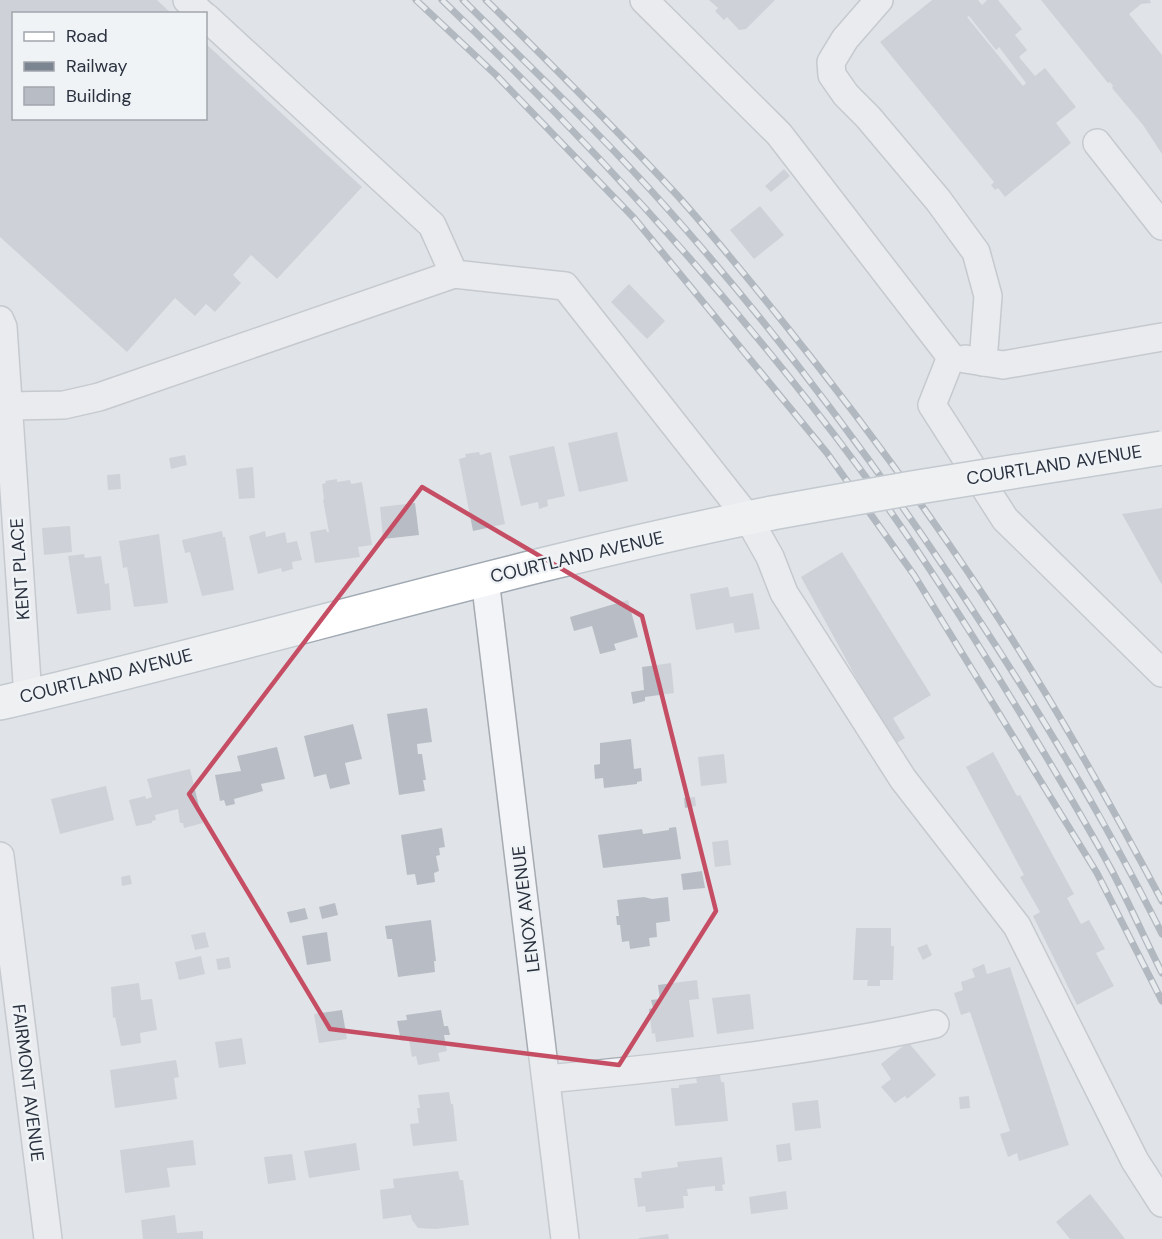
<svg xmlns="http://www.w3.org/2000/svg" width="1162" height="1239" font-family="'DM Sans',sans-serif">
	<style>
		.building { fill: #b8bdc5; fill-rule: evenodd }
		.lines { fill: none; stroke-linecap: round; stroke-linejoin: round }
		.minor-casing { stroke: #a6abb2; stroke-width: 30 }
		.major-casing { stroke: #a1a9b3; stroke-width: 36 }
		.minor { stroke: #f3f4f7; stroke-width: 27 }
		.major { stroke: #fff; stroke-width: 33 }
		.rail-casing { stroke: #7b8491; stroke-width: 7 }
		.rail { stroke: #f0f3f6; stroke-width: 4.5; stroke-dasharray: 14; stroke-linecap: butt }
		.major-bridge-casing { stroke: #a1a9b3; stroke-width: 36; stroke-linecap: butt }
		.major-bridge { stroke: #fff; stroke-width: 33 }
		.marked { fill: none; stroke: #c54e65; stroke-width: 4.5; stroke-linejoin: round }
		.labels { text-anchor: middle; stroke-width: 5; stroke-linejoin: round; paint-order: stroke }
		.street-label { font-size: 18px; fill: #2a323f; stroke: #f0f3f6 }
	</style>
	<rect width="100%" height="100%" fill="#e0e4e8"/>
	<g class="building">
		<path d="M0 0H157L172 14H14V118H206V44L362 187 277 279 251 255 233 275 241 283 215 312 206 304 195 316 175 298 127 352 0 237Z"/>
		<path d="M709 0H775L746 29 739 30 727 17 724 20 715 11 718 8Z"/>
		<path d="M932 0H978L982 5 987 0H998L1022 29 1015 35 1027 50 1019 57 1035 76 1045 68 1076 107 1056 123 1071 143 1005 197 998 188 995 190 991 185 994 182 880 42ZM969 16 996 50 999 47 1026 83 1023 86 967 17Z"/>
		<path d="M1041 0H1150L1151 3 1141 4 1129 14 1162 55V154L1143 125 1112 88 1113 86 1110 82 1108 83Z"/>
		<path d="M784 169 790 176 771 192 765 186Z"/>
		<path d="M760 206 784 235 754 259 730 230Z"/>
		<path d="M629 284 665 321 647 339 611 302Z"/>
		<path d="M617 432 628 481 579 492 568 443Z"/>
		<path d="M554 446 565 496 547 500 548 506 539 509 538 502 521 506 509 456Z"/>
		<path d="M479 452 480 455 491 452 505 524 473 531 459 459 466 457 465 454Z"/>
		<path d="M185 455 187 465 171 469 169 458Z"/>
		<path d="M253 467 255 498 239 499 236 469Z"/>
		<path d="M120 474 121 489 108 490 107 475Z"/>
		<path d="M337 479V482L350 480 351 484 362 482 372 545 358 547 360 557 315 563 310 532 326 529 327 532H329L323 500 324 499 322 484 326 483 325 481Z"/>
		<path d="M415 503 419 535 383 539 380 507Z"/>
		<path d="M1162 508V585L1122 514Z"/>
		<path d="M70 526 72 552 44 555 42 528Z"/>
		<path d="M222 531 223 537H225L234 590 202 596 190 552 185 553 182 540Z"/>
		<path d="M265 531 266 537 285 532 287 543 297 541 302 560 292 562 293 569 282 572 281 568 258 574 249 536Z"/>
		<path d="M159 534 168 603 134 607 127 567 123 568 119 541Z"/>
		<path d="M842 552 931 695 893 718 905 738 895 744 882 725 801 577Z"/>
		<path d="M84 554 85 558 101 556 105 584 109 583 111 610 77 614 68 556Z"/>
		<path d="M728 587 730 597 753 593 760 629 735 633 733 623 696 630 690 594Z"/>
		<path d="M628 600 638 637 614 644 616 650 600 654 592 626 574 631 570 617Z"/>
		<path d="M671 663 674 693 645 697V701L633 704 631 692 644 690 642 667Z"/>
		<path d="M427 708 432 742 417 744 418 754H422L426 780H423L425 791 399 795 387 714Z"/>
		<path d="M353 724 362 759 345 763 350 784 330 789 326 774 314 777 304 736Z"/>
		<path d="M631 739 634 769 641 768 642 781 637 782V784L604 788 603 778 595 779 594 765 600 764V743Z"/>
		<path d="M277 747 285 779 261 784 263 791 234 799 235 804 226 806 224 800 220 801 215 775 241 771 237 756Z"/>
		<path d="M993 752 1017 796 1020 795 1074 894 1067 898 1081 924 1089 920 1105 949 1096 953 1114 986 1077 1005 1033 916 1040 912 1020 877 1024 875 966 767Z"/>
		<path d="M724 754 727 783 701 786 698 757Z"/>
		<path d="M190 769 203 823 184 828 183 823H180L178 809 155 815 156 820 152 821V823L136 826 129 800 145 796 146 799 152 797 147 779Z"/>
		<path d="M106 786 114 820 60 834 51 799Z"/>
		<path d="M695 797 696 806 685 808 684 798Z"/>
		<path d="M676 827 681 859 603 868 598 835 642 829 643 834 669 830V828Z"/>
		<path d="M442 828 445 847 439 848 440 855 436 856 439 871 434 873 435 882 417 885 415 874 407 875 401 835Z"/>
		<path d="M728 840 731 865 715 867 712 842Z"/>
		<path d="M702 871 705 888 683 890 681 874Z"/>
		<path d="M130 875 132 884 122 886 121 877Z"/>
		<path d="M644 897 652 899 668 897 670 921 656 923 657 937 649 938 650 946 630 949 629 941 622 942 620 925H617L616 916H619L617 900Z"/>
		<path d="M335 903 338 915 322 919 319 907Z"/>
		<path d="M305 908 308 919 290 923 287 912Z"/>
		<path d="M431 920 436 961H434L435 972 398 977 392 939H387L385 926Z"/>
		<path d="M856 928H891V946H894L893 980H880V986H867L868 980H853Z"/>
		<path d="M205 932 209 947 195 950 191 935Z"/>
		<path d="M327 932 331 961 307 965 302 936Z"/>
		<path d="M927 944 932 955 923 960 917 948Z"/>
		<path d="M201 956 205 974 179 980 175 962Z"/>
		<path d="M229 957 231 968 218 970 216 959Z"/>
		<path d="M984 964 987 974 1010 967 1069 1145 1019 1161 1017 1153 1008 1157 1000 1134 1010 1131 970 1012 961 1015 954 993 963 990 961 982 975 977 972 969Z"/>
		<path d="M697 980 699 999 689 1000 694 1037 656 1042 655 1033 652 1034 649 1009 653 1008 651 1000 660 999 658 985Z"/>
		<path d="M139 983 141 1000 152 999 157 1030 140 1033 141 1043 121 1046 115 1017 113 1018 111 987Z"/>
		<path d="M750 994 754 1029 717 1034 712 998Z"/>
		<path d="M342 1010 347 1039 319 1043 314 1014Z"/>
		<path d="M441 1010 444 1026H448L450 1035H444L447 1051 438 1053 440 1061 418 1065 416 1056 412 1057 409 1040 401 1041 397 1021 407 1020 406 1015Z"/>
		<path d="M242 1038 246 1064 219 1068 215 1042Z"/>
		<path d="M908 1042 936 1075 907 1099 905 1096 895 1103 881 1087 891 1079 881 1064Z"/>
		<path d="M176 1060 179 1077 174 1078 177 1099 115 1108 110 1070Z"/>
		<path d="M720 1075 721 1082H724L728 1121 675 1126 671 1088H679V1085L697 1083 696 1077Z"/>
		<path d="M449 1092 451 1104H453L457 1141 413 1146 410 1124 419 1123 417 1108H420L418 1095Z"/>
		<path d="M969 1096 970 1108 960 1109 959 1097Z"/>
		<path d="M818 1100 821 1128 795 1131 792 1103Z"/>
		<path d="M193 1140 196 1165 167 1168 170 1187 125 1193 120 1150Z"/>
		<path d="M356 1143 360 1170 309 1178 304 1151Z"/>
		<path d="M790 1143 792 1160 778 1162 776 1145Z"/>
		<path d="M292 1154 296 1180 268 1184 264 1157Z"/>
		<path d="M722 1157 725 1184 722 1185 723 1191H715V1186L687 1189 688 1196H683L684 1208 646 1212 645 1206 638 1207 634 1178H642L641 1172 678 1167 677 1162Z"/>
		<path d="M458 1171 460 1180H463L469 1225 435 1229 418 1228 412 1220 411 1215 383 1219 380 1190 394 1188 393 1179Z"/>
		<path d="M786 1191 788 1209 751 1214 749 1197Z"/>
		<path d="M1090 1194 1112 1222 1125 1239H1070L1056 1222Z"/>
		<path d="M175 1215 177 1233 203 1231V1239H143L141 1220Z"/>
		<path d="M668 1234 669 1239H639V1238Z"/>
	</g>
	<g class="lines">
		<g class="minor-casing">
			<g id="minor">
				<path d="M187 0 202 14"/>
				<path d="M644 0 779 134 951 357"/>
				<path d="M879 0 845 39 831 62 832 75 846 95 868 117 938 200 976 252 988 296 983 362"/>
				<path d="M206 17 432 225 454 274 565 286 748 518 770 557 784 593 903 779 1017 926 1135 1161 1162 1203"/>
				<path d="M1097 143 1162 226"/>
				<path d="M0 320 3 327 28 697"/>
				<path d="M951 357 932 405 1005 519 1162 673"/>
				<path d="M965 359 1003 365 1162 337"/>
				<path d="M9 406 64 405 99 397 454 274"/>
				<path d="M485 579 565 1239"/>
				<path d="M0 856 48 1239"/>
				<path d="M546 1079C676 1067 807 1052 935 1024"/>
			</g>
		</g>
		<g class="major-casing">
			<path id="major" d="M0 703C258 643 512 565 772 513"/>
		</g>
		<use href="#minor" class="minor"/>
		<use href="#major" class="major"/>
		<g class="rail-casing">
			<g id="rail">
				<path d="M416 0 496 75 634 218 827 453 914 575 1097 873 1162 1001"/>
				<path d="M442 0C592 144 733 298 857 465 918 547 972 634 1025 721 1054 770 1084 819 1111 869 1129 903 1145 939 1162 973"/>
				<path d="M463 0C531 68 601 134 665 206 758 310 843 421 922 535 1010 663 1093 795 1162 934"/>
				<path d="M486 0C551 64 615 128 677 195 712 234 746 276 779 317 862 420 941 528 1012 639 1066 724 1115 812 1162 901"/>
			</g>
		</g>
		<use href="#rail" class="rail"/>
		<g class="major-bridge-casing">
			<path id="major-bridge" d="M772 513 912 488 1162 448"/>
		</g>
		<use href="#major-bridge" class="major-bridge"/>
	</g>
	<path d="M0 0H1162V1239H0ZM422 487 642 616 716 911 619 1065 330 1029 189 794Z" fill="#e0e4e8" fill-opacity=".55" fill-rule="evenodd"/>
	<path class="marked" d="M422 487 642 616 716 911 619 1065 330 1029 189 794Z"/>
	<g class="labels">
		<g class="street-label">
			<text transform="translate(1054 465) rotate(-9)" y="6">COURTLAND AVENUE</text>
			<text transform="translate(577 557) rotate(-13)" y="6">COURTLAND AVENUE</text>
			<text transform="translate(20 569) rotate(-94)" y="6">KENT PLACE</text>
			<text transform="translate(106 676) rotate(-14)" y="6">COURTLAND AVENUE</text>
			<text transform="translate(526 909) rotate(-97)" y="6">LENOX AVENUE</text>
			<text transform="translate(28 1083) rotate(83)" y="6">FAIRMONT AVENUE</text>
		</g>
	</g>
	<rect x="12" y="12" width="195" height="108" fill="#f0f3f6" stroke="#a1a6ad" stroke-width="1.5"/>
	<rect x="24" y="32" width="30" height="9" fill="#ffffff" stroke="#a1a6ad" stroke-width="1.5"/>
	<text x="66" y="42" font-size="18" fill="#2a323f">Road</text>
	<rect x="24" y="62" width="30" height="9" fill="#7b8491" stroke="#a1a6ad" stroke-width="1.5"/>
	<text x="66" y="72" font-size="18" fill="#2a323f">Railway</text>
	<rect x="24" y="87" width="30" height="18" fill="#b8bdc5" stroke="#a1a6ad" stroke-width="1.5"/>
	<text x="66" y="102" font-size="18" fill="#2a323f">Building</text>
</svg>
